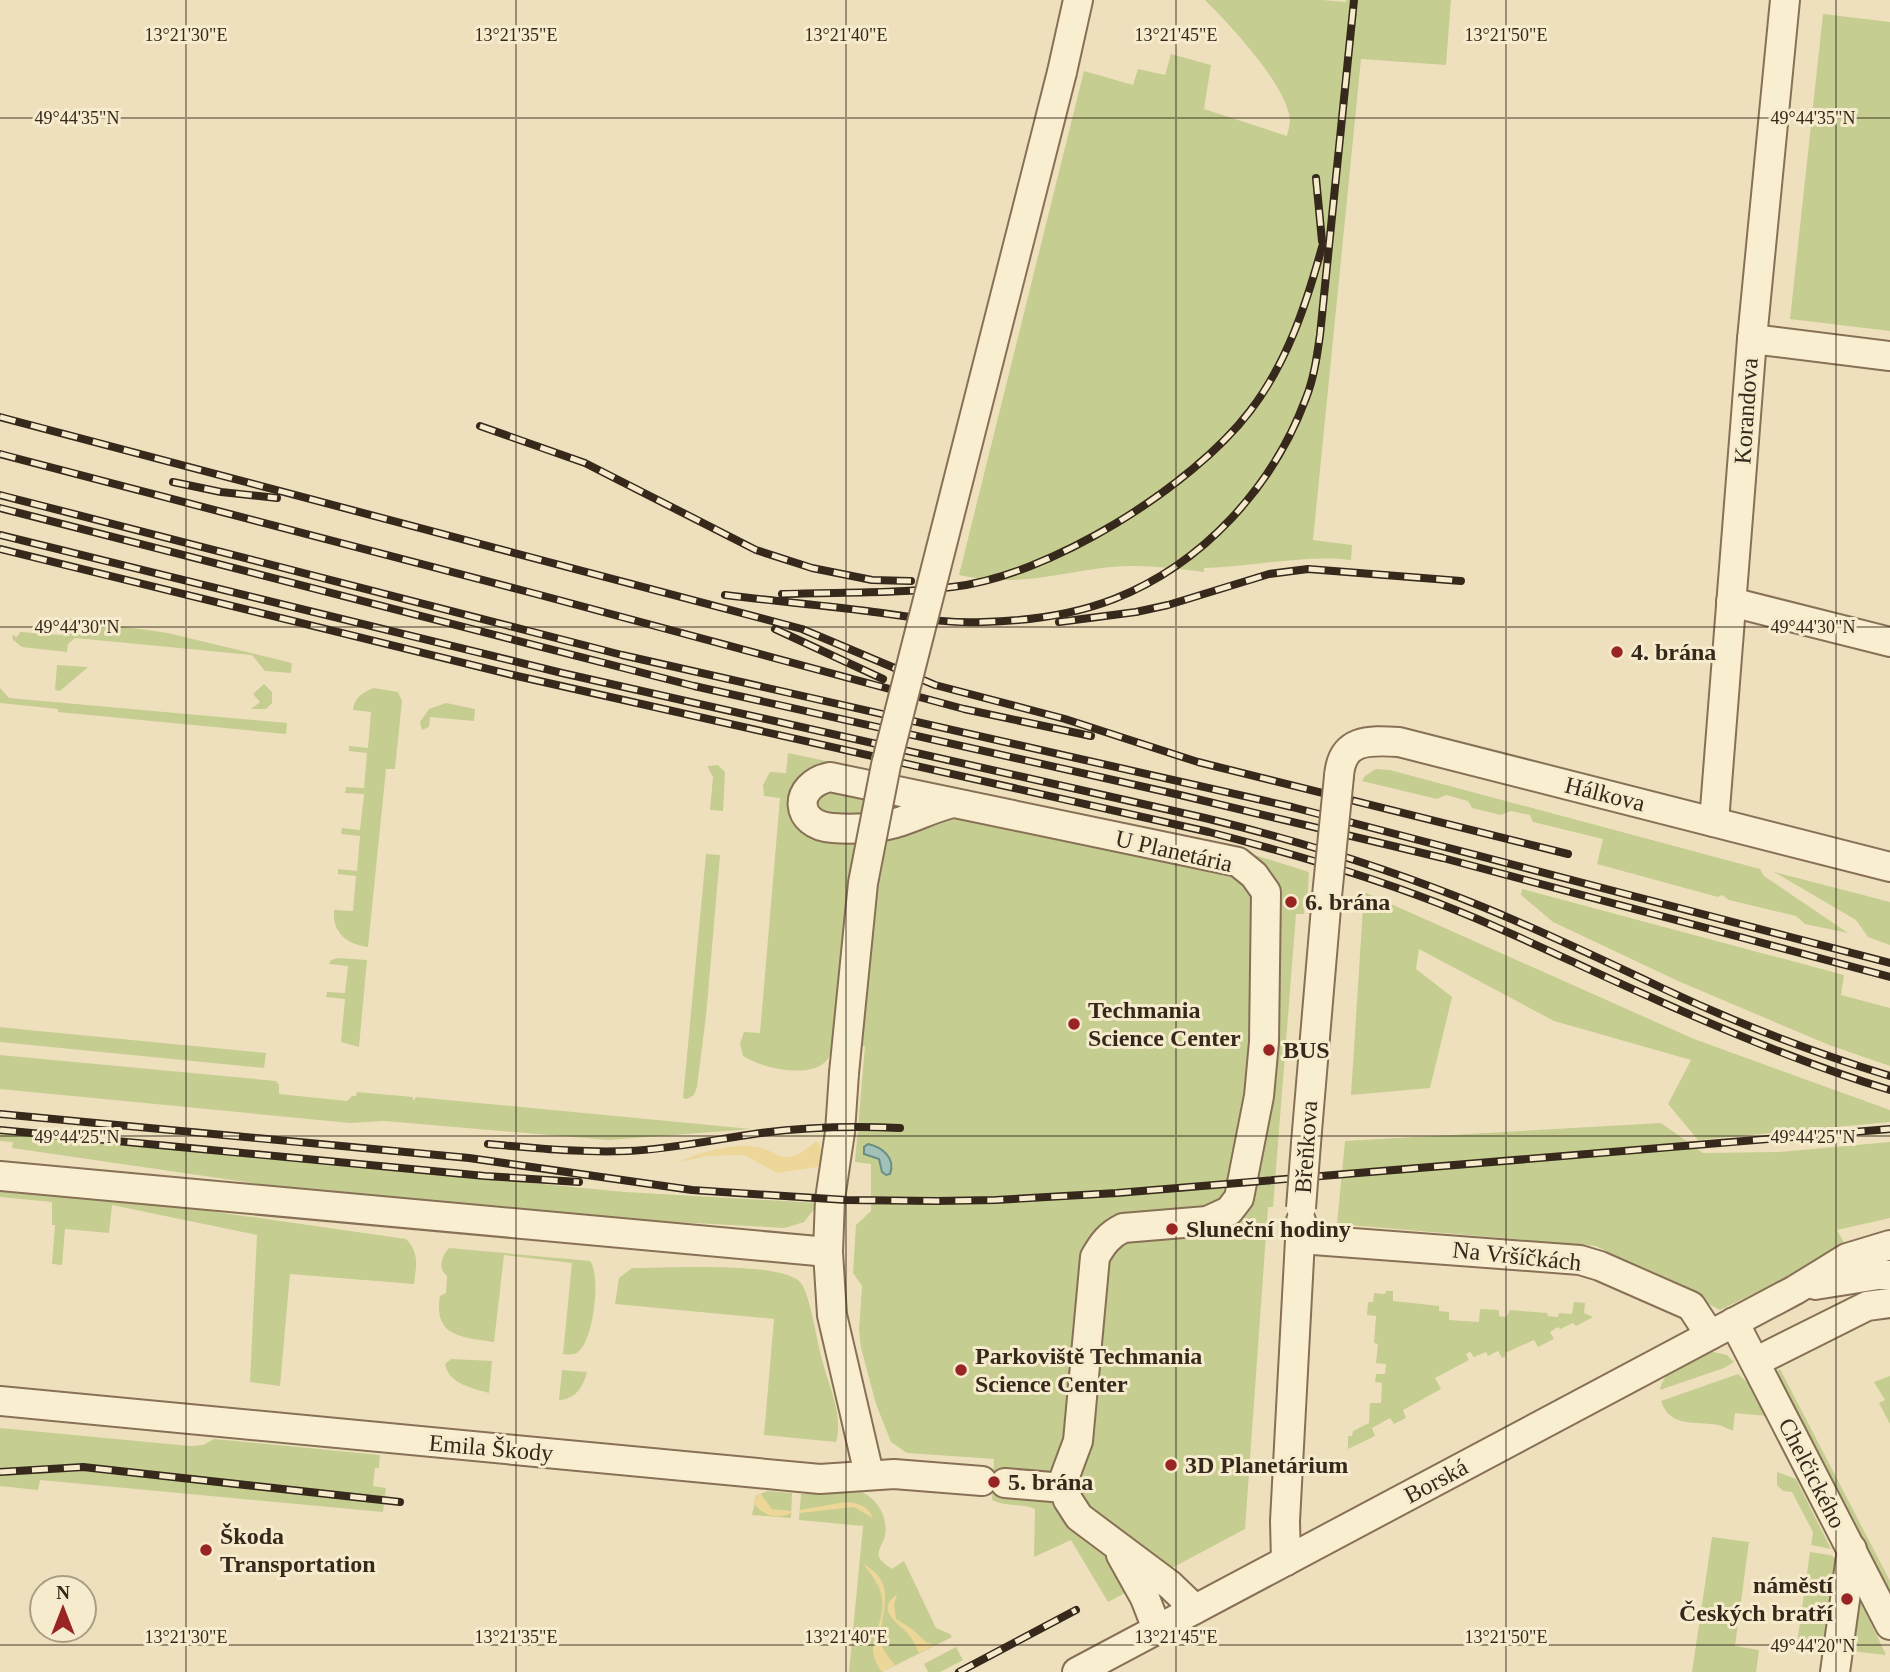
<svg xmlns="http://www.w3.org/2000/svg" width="1890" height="1672" font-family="Georgia,serif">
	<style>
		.green { fill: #c5cd91 }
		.sand { fill: #edd798 }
		.water { fill: #a1c0b7; stroke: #688e85; stroke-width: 2 }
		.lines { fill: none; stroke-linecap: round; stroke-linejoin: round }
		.minor-casing { stroke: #877056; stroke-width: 32 }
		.minor { stroke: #faeed0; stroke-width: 28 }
		.rail-casing { stroke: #36281b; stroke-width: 8 }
		.rail { stroke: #f6ebcc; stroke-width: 5; stroke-dasharray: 16; stroke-linecap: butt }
		.minor-bridge-casing { stroke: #877056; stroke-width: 32; stroke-linecap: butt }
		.minor-bridge { stroke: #faeed0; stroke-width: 28 }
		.ticks { fill: none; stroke: #36281b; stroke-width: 2; stroke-opacity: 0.45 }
		.poi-dot { fill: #982424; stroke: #f6ebcc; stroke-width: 2.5 }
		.labels { text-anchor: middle; stroke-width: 6; stroke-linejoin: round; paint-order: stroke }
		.street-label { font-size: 24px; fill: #36281b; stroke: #f6ebcc }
		.poi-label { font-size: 24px; font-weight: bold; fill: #36281b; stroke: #f6ebcc; text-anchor: start }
		.ticks-label { font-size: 18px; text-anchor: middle; fill: #36281b; stroke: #f6ebcc; stroke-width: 6; stroke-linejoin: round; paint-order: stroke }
	</style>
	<rect width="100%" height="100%" fill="#efe0bd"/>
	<g class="green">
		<path d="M1205 0H1322L1346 2V0H1451L1446 65 1361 59 1313 540 1352 545 1351 560C1306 554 1252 567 1204 568V572C1173 568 1142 564 1111 567 1057 573 1014 588 959 575L1084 71 1133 85 1138 69 1165 75 1171 54 1211 65 1204 109 1287 136C1288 131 1290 125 1290 120 1287 85 1229 24 1205 0Z"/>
		<path d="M1823 14 1890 22V331L1790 319Z"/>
		<path d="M63 618 168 633 292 663 291 673 265 671 252 655 75 638 68 644 67 652 22 647 13 640 12 635 17 637 20 632 62 635Z"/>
		<path d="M57 665 88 667 60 691 55 690Z"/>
		<path d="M264 684 272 692V703L266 709H251L260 702 253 694Z"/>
		<path d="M0 688 9 698 287 723 286 734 58 712V709L0 703Z"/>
		<path d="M374 688 398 692 402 701 395 769H386L368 947C347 944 332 933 334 910L353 911 356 876 338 874V869L357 871 360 836 341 834 342 828 360 830 364 794 345 793 346 787 364 788 367 753 349 751V746L368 748 371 712 353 710C354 698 363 692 374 688Z"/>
		<path d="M446 703 475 709 474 721 430 717 429 727 422 730 420 722 429 709Z"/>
		<path d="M788 753 1216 843 1309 872 1307 905H1305L1304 914H1296L1273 1207H1268L1245 1529 1108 1602 1071 1540 1034 1557 1035 1509C1021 1503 1005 1507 992 1500L994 1459 907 1453 891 1442 876 1404 861 1348 859 1331 862 1286 853 1273 856 1225 871 1211V1164L855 1162 865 1046 832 1043C832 1050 830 1058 824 1063 807 1078 761 1068 743 1056L740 1044 744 1032 760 1033 780 798 764 796 763 785 770 772 786 773Z"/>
		<path d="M718 765 725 772 723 811 710 810 713 777 707 766Z"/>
		<path d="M1376 769 1390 770 1760 869 1764 876 1848 933 1805 924 1796 916 1729 900 1722 895 1718 897 1597 864 1603 839 1533 822 1530 815 1511 811 1501 815 1472 808 1468 801 1446 795 1437 799 1362 781 1365 776Z"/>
		<path d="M706 854 720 855 706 1016 697 1087 694 1095 687 1099 683 1098Z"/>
		<path d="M1774 872 1890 902V945L1868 937 1856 920Z"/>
		<path d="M1522 889 1844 975 1841 995 1890 1008V1066L1829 1045 1678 981 1553 922 1521 895Z"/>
		<path d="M1364 892 1694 1039 1890 1110V1122L1698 1140 1668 1104 1691 1060 1554 1021 1419 949 1416 969 1452 997 1430 1088 1351 1095Z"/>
		<path d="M338 958 367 960 359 1047 341 1042 345 999 326 997 327 992 345 993 348 966 329 964 331 960Z"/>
		<path d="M0 1027 28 1030 266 1053 264 1068 0 1042Z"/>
		<path d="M0 1055 276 1081 279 1085V1094L347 1101 352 1096H356L357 1092 413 1097V1101L416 1097 751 1129 609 1140 384 1121 350 1123 0 1089Z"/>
		<path d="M1661 1123 1703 1153 1779 1152 1890 1142V1218L1837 1230 1847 1248 1720 1310 1596 1246 1337 1224 1345 1141Z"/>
		<path d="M0 1132 625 1192 819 1203 804 1222 785 1228 656 1221 274 1186 12 1148 13 1142 0 1141Z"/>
		<path d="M0 1188 104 1196 406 1239C420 1253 416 1266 414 1284L290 1274 280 1386 250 1382 257 1235 112 1205 109 1233 65 1229 62 1265 52 1264 55 1225H52V1202L0 1197Z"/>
		<path d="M449 1248 590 1261C601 1274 594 1339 579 1351 575 1355 569 1355 563 1354L572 1263 504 1255 494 1342C463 1337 433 1338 440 1296L446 1293 447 1276C437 1268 442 1256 449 1248Z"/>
		<path d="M632 1268C663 1268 781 1261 800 1282 810 1292 817 1343 822 1359 828 1385 844 1415 836 1442L764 1435 774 1319 615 1304 619 1278Z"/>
		<path d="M1386 1291H1393V1301L1439 1306V1311L1449 1312V1320L1479 1322 1480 1309 1499 1310V1316L1506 1317 1510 1310 1547 1313 1548 1316 1558 1317 1559 1313 1572 1314 1574 1302 1585 1303 1584 1313 1593 1317 1576 1326 1573 1323 1560 1329 1558 1327 1550 1332 1554 1339 1538 1347 1534 1340 1505 1353 1506 1356 1502 1358 1498 1351 1488 1356 1486 1352 1474 1357 1470 1352 1466 1354 1469 1360 1435 1378 1441 1389 1403 1410 1406 1418 1394 1424 1390 1418 1372 1428 1375 1436 1348 1449V1436H1352L1353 1431 1369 1423 1370 1403H1381L1382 1383 1375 1382 1376 1374H1385L1386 1364 1376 1363 1378 1344 1374 1343 1376 1316 1367 1315 1368 1302H1373L1374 1293 1385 1294Z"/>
		<path d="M1714 1352 1727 1355 1734 1362 1724 1368 1660 1390C1663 1368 1694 1356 1714 1352Z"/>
		<path d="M451 1359 492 1361 489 1393C472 1388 449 1384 445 1364Z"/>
		<path d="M1780 1369 1890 1581V1598L1773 1372Z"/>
		<path d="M562 1370 587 1372C583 1387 576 1399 559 1400Z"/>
		<path d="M1738 1374 1750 1385 1767 1416 1735 1413 1733 1431C1728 1429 1723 1426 1718 1425 1695 1421 1670 1428 1661 1401Z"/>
		<path d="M1890 1376V1424L1879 1403 1885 1400 1874 1382Z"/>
		<path d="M0 1428 190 1446 203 1445 214 1439 380 1455 379 1468H375L373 1486 386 1488 383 1512 40 1480 38 1490 0 1486Z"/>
		<path d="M1777 1472 1796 1479 1831 1549 1811 1545 1813 1532 1792 1492 1783 1491 1777 1485Z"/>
		<path d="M767 1491 792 1493 791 1518 752 1515 756 1496Z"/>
		<path d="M862 1492C878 1500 888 1517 885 1535 884 1542 877 1550 879 1557 881 1562 888 1566 892 1569L904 1561 936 1628 950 1634 952 1637 882 1672H849L863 1526 799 1520 801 1494Z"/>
		<path d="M1712 1537 1749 1542 1735 1646 1759 1650 1756 1672H1692Z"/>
		<path d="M1810 1552 1830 1555 1838 1560 1834 1649 1797 1643Z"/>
		<path d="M1860 1599 1886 1655 1850 1651 1855 1600Z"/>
		<path d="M956 1647 963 1660 940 1672H928L924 1664Z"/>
	</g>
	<g class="sand">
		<path d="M817 1141 824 1154V1166L777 1173 744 1155 708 1156 679 1162C702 1151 737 1142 762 1148 771 1150 778 1158 788 1157 799 1156 808 1147 817 1141Z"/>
		<path d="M760 1493 772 1509 792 1511 791 1513C776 1520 763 1516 753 1502Z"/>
		<path d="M845 1502C857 1503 868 1505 873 1518L854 1507 800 1513V1510Z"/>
		<path d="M863 1564C899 1583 880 1611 881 1641 881 1650 890 1658 895 1665L882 1672C860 1640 886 1630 882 1598 880 1585 871 1574 863 1564Z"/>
		<path d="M897 1594 894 1605 896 1619 912 1629 926 1642 935 1645 919 1653C916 1647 913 1639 908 1634 899 1623 874 1611 897 1594Z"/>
	</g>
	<path class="water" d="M868 1144C882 1147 896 1158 890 1174L886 1175 882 1172 879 1159 864 1154V1147Z"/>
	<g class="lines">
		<g class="minor-casing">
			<g id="minor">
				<path d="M1062 72 1078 0"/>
				<path d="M1752 339 1890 356"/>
				<path d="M1731 602 1890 642"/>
				<path d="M1339 776C1342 739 1368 740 1399 742L1890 867"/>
				<path d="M953 803C935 807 920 815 902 821 882 828 854 830 833 828 794 826 792 785 830 777L1238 862 1254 875 1266 892 1264 1042 1259 1096 1239 1198 1229 1211 1207 1221 1123 1228C1109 1235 1103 1243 1095 1257L1078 1441 1065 1476 1064 1488 1068 1500 1079 1517 1170 1585 1195 1609"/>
				<path d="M1714 822 1752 339 1785 0"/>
				<path d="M1306 1143 1327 896"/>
				<path d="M0 1176 828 1252 830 1199 840 1132 844 1073"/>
				<path d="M1300 1239 1580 1260 1600 1266 1691 1306 1710 1335"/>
				<path d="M828 1252 832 1315 869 1474"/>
				<path d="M1815 1285 1878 1275H1890"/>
				<path d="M1734 1322 1890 1625"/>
				<path d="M1755 1362 1867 1306 1890 1303"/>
				<path d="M0 1401 820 1479 894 1474 982 1481"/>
				<path d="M1005 1483 1064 1488"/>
				<path d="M1121 1555 1145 1598 1157 1629"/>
				<path d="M1286 1561 1285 1521 1301 1221"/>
				<path d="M1077 1672 1795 1290 1847 1258 1890 1245"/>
				<path d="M1835 1672 1852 1549"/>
			</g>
		</g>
		<use href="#minor" class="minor"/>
		<g class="rail-casing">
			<g id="rail">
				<path d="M1316 178 1322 241"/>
				<path d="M0 417 802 629 935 685 1065 719 1198 762 1568 854"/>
				<path d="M480 426 585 463 756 550 812 568 872 580 911 581"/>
				<path d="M0 454 540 595 964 709 1091 736"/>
				<path d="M173 482 221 492 277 498"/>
				<path d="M0 495 622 655 1292 807 1890 963"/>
				<path d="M0 508 694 686 1180 795 1443 858 1890 977"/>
				<path d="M0 535 562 673 1205 818C1300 841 1393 870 1483 907 1544 932 1603 960 1662 988 1736 1023 1812 1052 1890 1076"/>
				<path d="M0 549 517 676 1209 832C1294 854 1377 878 1458 911 1525 938 1590 971 1657 1000 1733 1034 1810 1066 1890 1090"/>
				<path d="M782 594C839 592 896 594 952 587 1049 576 1191 488 1250 411 1287 363 1306 305 1322 247"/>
				<path d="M725 595C772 601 820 605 867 611 906 616 945 624 983 622 1027 621 1073 615 1114 599 1203 564 1273 487 1306 398 1314 378 1317 356 1320 335L1354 0"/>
				<path d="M1059 622 1136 612 1168 605 1269 574 1308 569 1461 581"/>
				<path d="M775 629 883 679"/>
				<path d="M0 1114 469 1158 692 1190 846 1200 937 1201 996 1200 1117 1193 1890 1129"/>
				<path d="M0 1130 485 1176 579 1182"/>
				<path d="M488 1144C535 1148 581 1153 628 1151 673 1149 716 1139 761 1133 807 1127 853 1126 900 1128"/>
				<path d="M0 1472 83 1467 400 1502"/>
				<path d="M959 1672 1076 1610"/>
			</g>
		</g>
		<use href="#rail" class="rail"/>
		<g class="minor-bridge-casing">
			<g id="minor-bridge">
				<path d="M1327 896 1339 776"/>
				<path d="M844 1073 863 883 886 765 1062 72"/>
				<path d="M1301 1208 1306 1143"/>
			</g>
		</g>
		<use href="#minor-bridge" class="minor-bridge"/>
	</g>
	<path class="ticks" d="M186 0V1672M516 0V1672M846 0V1672M1176 0V1672M1506 0V1672M1836 0V1672M0 118H1890M0 627H1890M0 1136H1890M0 1645H1890"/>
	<g class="poi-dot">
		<circle cx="1617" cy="652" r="7"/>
		<circle cx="1291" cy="902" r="7"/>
		<circle cx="1074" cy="1024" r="7"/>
		<circle cx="1269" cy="1050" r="7"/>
		<circle cx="1172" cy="1229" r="7"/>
		<circle cx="961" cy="1370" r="7"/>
		<circle cx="1171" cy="1465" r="7"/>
		<circle cx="994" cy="1482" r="7"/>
		<circle cx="206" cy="1550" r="7"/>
		<circle cx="1847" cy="1599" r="7"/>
	</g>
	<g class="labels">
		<g class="street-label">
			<text transform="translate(1746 411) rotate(-86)" y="8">Korandova</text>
			<text transform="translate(1605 794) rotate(14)" y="8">Hálkova</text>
			<text transform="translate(1174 851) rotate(13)" y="8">U Planetária</text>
			<text transform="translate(1306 1147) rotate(-86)" y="8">Břeňkova</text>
			<text transform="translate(1517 1256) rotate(6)" y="8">Na Vršíčkách</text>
			<text transform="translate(491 1448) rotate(5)" y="8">Emila Škody</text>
			<text transform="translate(1812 1473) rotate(63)" y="8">Chelčického</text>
			<text transform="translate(1436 1481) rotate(-28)" y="8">Borská</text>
		</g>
		<g class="poi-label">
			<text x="1631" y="660">4. brána</text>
			<text x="1305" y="910">6. brána</text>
			<text x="1088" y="1018">Techmania<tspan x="1088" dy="28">Science Center</tspan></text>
			<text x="1283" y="1058">BUS</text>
			<text x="1186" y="1237">Sluneční hodiny</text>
			<text x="975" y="1364">Parkoviště Techmania<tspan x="975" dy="28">Science Center</tspan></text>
			<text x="1185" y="1473">3D Planetárium</text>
			<text x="1008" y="1490">5. brána</text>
			<text x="220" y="1544">Škoda<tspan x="220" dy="28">Transportation</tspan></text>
			<text x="1833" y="1593" text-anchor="end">náměstí<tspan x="1833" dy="28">Českých bratří</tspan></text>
		</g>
	</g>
	<g class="ticks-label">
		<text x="186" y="41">13°21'30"E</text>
		<text x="516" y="41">13°21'35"E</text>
		<text x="846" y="41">13°21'40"E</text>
		<text x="1176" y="41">13°21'45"E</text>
		<text x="1506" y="41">13°21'50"E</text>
		<text x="77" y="124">49°44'35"N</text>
		<text x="1813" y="124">49°44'35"N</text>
		<text x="77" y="633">49°44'30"N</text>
		<text x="1813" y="633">49°44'30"N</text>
		<text x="77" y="1143">49°44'25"N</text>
		<text x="1813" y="1143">49°44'25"N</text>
		<text x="186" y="1643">13°21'30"E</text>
		<text x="516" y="1643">13°21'35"E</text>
		<text x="846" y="1643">13°21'40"E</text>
		<text x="1176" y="1643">13°21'45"E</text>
		<text x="1506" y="1643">13°21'50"E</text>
		<text x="1813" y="1652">49°44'20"N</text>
	</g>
	<g transform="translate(63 1609)"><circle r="33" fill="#f6ebcc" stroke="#a99d85" stroke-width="2"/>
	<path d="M0-5L12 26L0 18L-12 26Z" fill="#982424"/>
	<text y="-10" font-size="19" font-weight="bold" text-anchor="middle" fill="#36281b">N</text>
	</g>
</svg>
